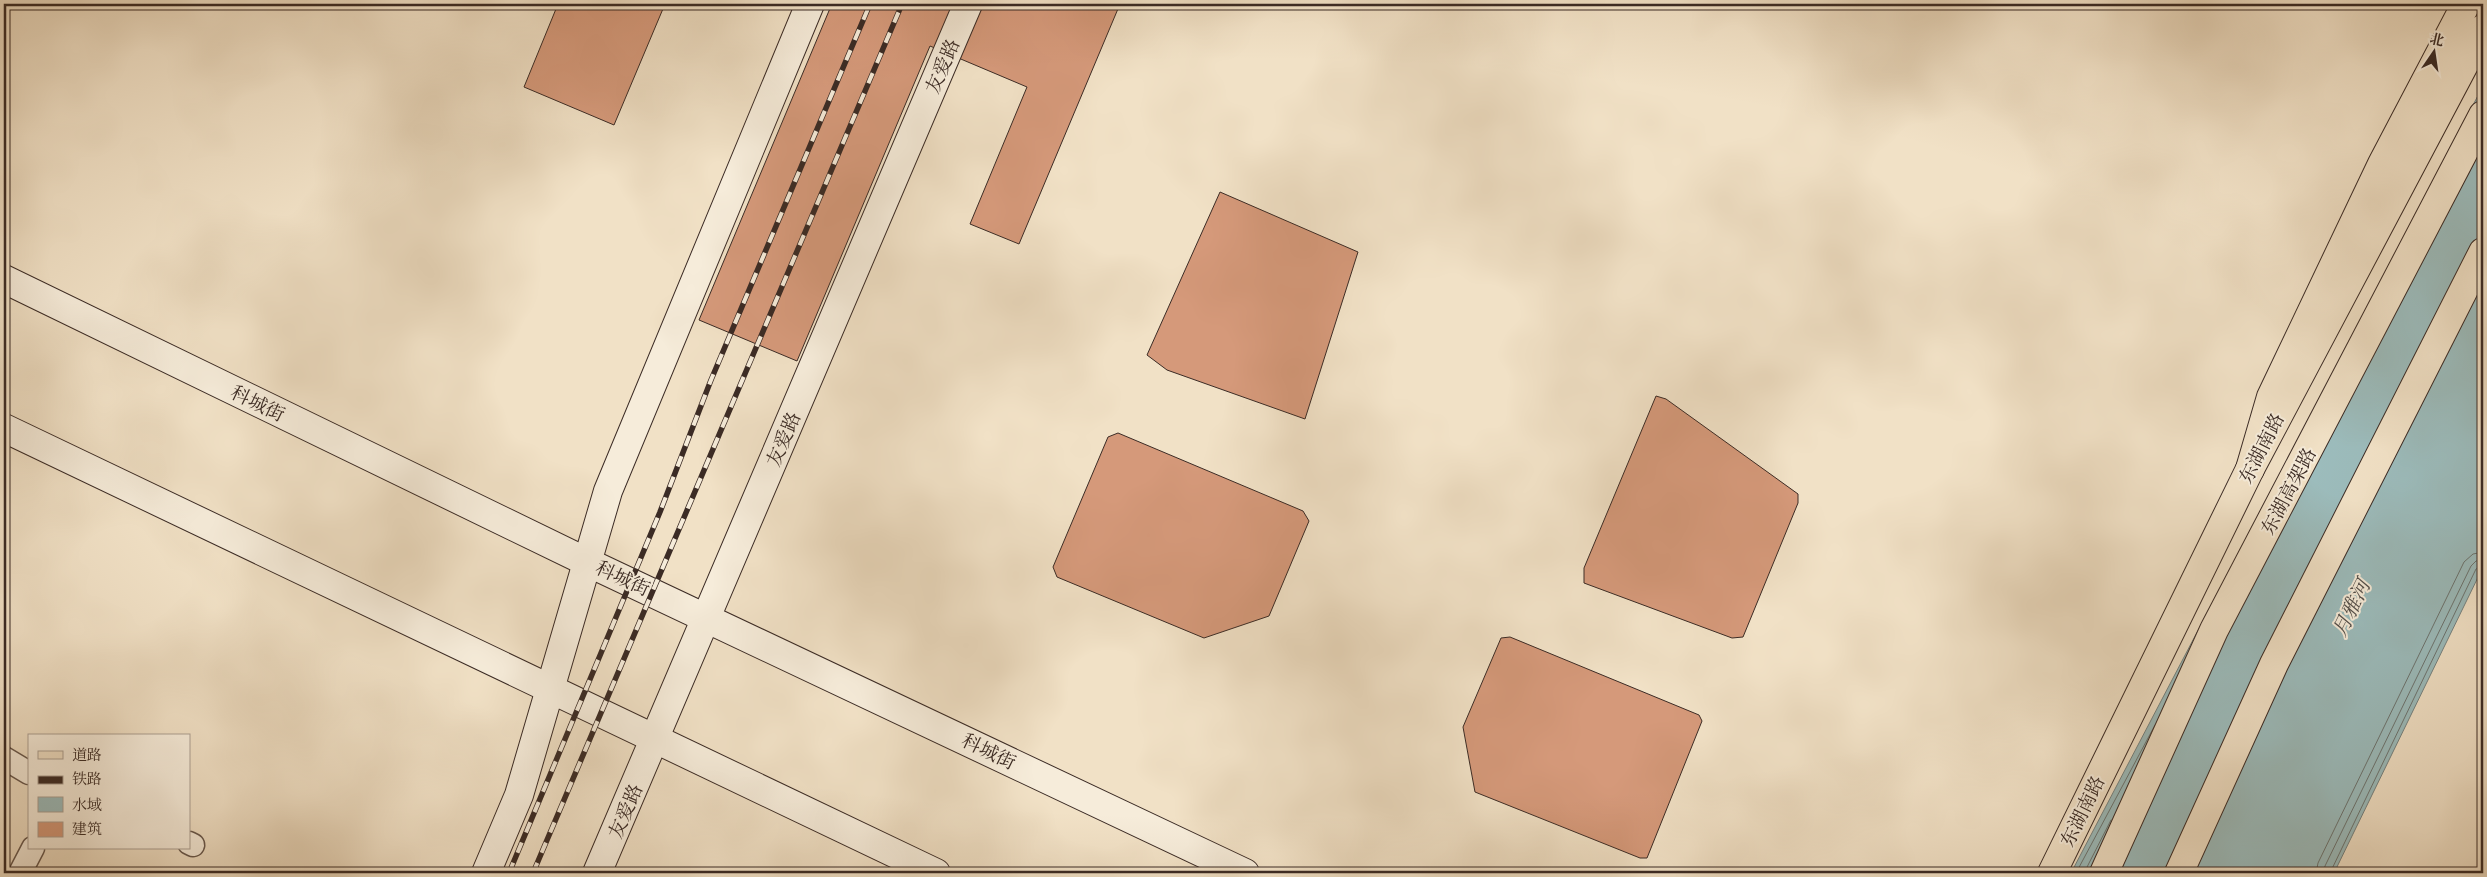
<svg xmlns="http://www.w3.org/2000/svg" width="2487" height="877" font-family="'IM FELL DW Pica','Noto Serif SC',serif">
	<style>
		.water { fill: #9cbcbc; stroke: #758280 }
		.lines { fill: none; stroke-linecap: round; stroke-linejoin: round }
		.shore { stroke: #6c7470; stroke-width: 1 }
		.building { fill: #d5997a; stroke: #3b2b25 }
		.lane-casing { stroke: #68584d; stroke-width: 25 }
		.secondary-casing { stroke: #3b2b25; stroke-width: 30 }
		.primary-casing { stroke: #3b2b25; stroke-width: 30 }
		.highway-casing { stroke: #3b2b25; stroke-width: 30 }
		.lane { stroke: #f6ecda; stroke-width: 22 }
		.secondary { stroke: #f6ecda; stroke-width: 28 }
		.primary { stroke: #f1e1c6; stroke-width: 28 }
		.highway { stroke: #f1e1c6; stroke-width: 28 }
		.rail-casing { stroke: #3b2b25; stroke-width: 5.5 }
		.rail { stroke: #f6ecda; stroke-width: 4; stroke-dasharray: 11; stroke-linecap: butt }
		.labels { text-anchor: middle; stroke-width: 4; stroke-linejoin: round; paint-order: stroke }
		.street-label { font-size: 19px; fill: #3b2b25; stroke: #f6ecda }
		.water-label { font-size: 20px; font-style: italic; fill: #534f4b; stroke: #f6ecda }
	</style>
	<rect width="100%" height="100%" fill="#f1e1c6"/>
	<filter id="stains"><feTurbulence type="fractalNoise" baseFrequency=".004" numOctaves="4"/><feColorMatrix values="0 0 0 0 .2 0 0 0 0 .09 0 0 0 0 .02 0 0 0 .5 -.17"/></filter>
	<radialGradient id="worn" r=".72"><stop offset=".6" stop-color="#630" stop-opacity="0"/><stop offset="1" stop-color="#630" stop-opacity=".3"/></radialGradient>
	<path class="water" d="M2483 86V567L2334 873H2071Z"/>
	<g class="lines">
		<g class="shore">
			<path d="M2076 873 2155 725"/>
			<path d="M2084 873 2111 820"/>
			<path d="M2316 873 2318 863 2464 562 2473 554 2483 552"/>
			<path d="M2323 873 2325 866 2471 566 2476 561 2483 559"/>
			<path d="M2330 873 2476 569 2483 566"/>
		</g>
	</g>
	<g class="building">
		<path d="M558 4H665L614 125 524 87Z"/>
		<path d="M827 4H1120L1019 244 970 224 1027 87 930 46 797 361 699 320 831 6Z"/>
		<path d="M1220 192 1358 252 1305 419 1167 370 1147 355Z"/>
		<path d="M1656 396 1666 399 1798 494V503L1743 637 1732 638 1584 583V568Z"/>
		<path d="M1118 433 1303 511 1309 521 1269 616 1204 638 1057 577 1053 567 1108 437Z"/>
		<path d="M1510 637 1699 715 1702 721 1647 858H1640L1475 792 1463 727 1501 638Z"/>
	</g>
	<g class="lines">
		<g class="lane-casing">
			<g id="lane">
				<path d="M4 758 29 773"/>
				<path d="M189 843 193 845"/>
				<path d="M20 873 33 848"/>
			</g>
		</g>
		<g class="secondary-casing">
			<g id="secondary">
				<path d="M4 279 587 562 1245 873"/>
				<path d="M4 428 936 873"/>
				<path d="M486 873 519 795 608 491 810 4"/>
				<path d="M597 873 968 4"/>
			</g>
		</g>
		<g class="primary-casing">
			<path id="primary" d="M2052 873 2250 469 2483 29"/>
		</g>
		<g class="highway-casing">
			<g id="highway">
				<path d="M2250 469 2271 397 2382 164 2466 4"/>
				<path d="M2104 873 2214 630 2483 115"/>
				<path d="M2179 873 2274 664 2483 252"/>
			</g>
		</g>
		<use href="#lane" class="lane"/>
		<use href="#secondary" class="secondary"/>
		<use href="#primary" class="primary"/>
		<use href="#highway" class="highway"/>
		<g class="rail-casing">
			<g id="rail">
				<path d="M509 873 660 512 711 380 870 4"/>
				<path d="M533 873 902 4"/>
			</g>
		</g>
		<use href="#rail" class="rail"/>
	</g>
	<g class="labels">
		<g class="street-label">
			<text transform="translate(942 66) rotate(-67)" y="7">友爱路</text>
			<text transform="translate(258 403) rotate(26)" y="7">科城街</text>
			<text transform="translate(783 439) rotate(-67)" y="7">友爱路</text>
			<text transform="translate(2261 448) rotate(-63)" y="7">东湖南路</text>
			<text transform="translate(2288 491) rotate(-62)" y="7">东湖高架路</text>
			<text transform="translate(623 578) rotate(25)" y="7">科城街</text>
			<text transform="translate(989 751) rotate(26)" y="7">科城街</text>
			<text transform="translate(625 811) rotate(-67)" y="7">友爱路</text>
			<text transform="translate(2082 811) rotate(-64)" y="7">东湖南路</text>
		</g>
		<g class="water-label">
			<text transform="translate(2351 608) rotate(-64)" y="7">月雅河</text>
		</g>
	</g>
	<rect width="2487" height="877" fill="none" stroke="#f1e1c6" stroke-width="20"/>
	<rect x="5" y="5" width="2477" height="867" fill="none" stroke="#3b2b25" stroke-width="2.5"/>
	<rect x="10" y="10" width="2467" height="857" fill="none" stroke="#3b2b25"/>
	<rect x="28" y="734" width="162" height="115" fill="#f6ecda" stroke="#ab9f92"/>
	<rect x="38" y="751" width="25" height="8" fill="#f1e1c6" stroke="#ab9f92"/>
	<text x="72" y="760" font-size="15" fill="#3b2b25">道路</text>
	<rect x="38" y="776" width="25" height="8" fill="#3b2b25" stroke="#ab9f92"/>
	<text x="72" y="784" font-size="15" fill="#3b2b25">铁路</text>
	<rect x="38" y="797" width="25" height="15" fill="#9cbcbc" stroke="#ab9f92"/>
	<text x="72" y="810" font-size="15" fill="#3b2b25">水域</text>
	<rect x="38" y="822" width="25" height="15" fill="#d5997a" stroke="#ab9f92"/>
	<text x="72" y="834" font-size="15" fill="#3b2b25">建筑</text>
	<g transform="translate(2434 52) rotate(13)" stroke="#f6ecda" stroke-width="4" paint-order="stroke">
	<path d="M0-4L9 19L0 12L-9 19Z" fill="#3b2b25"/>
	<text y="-8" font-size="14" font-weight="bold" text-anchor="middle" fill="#3b2b25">北</text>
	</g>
	<rect width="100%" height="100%" filter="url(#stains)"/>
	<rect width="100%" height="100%" fill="url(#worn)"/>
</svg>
